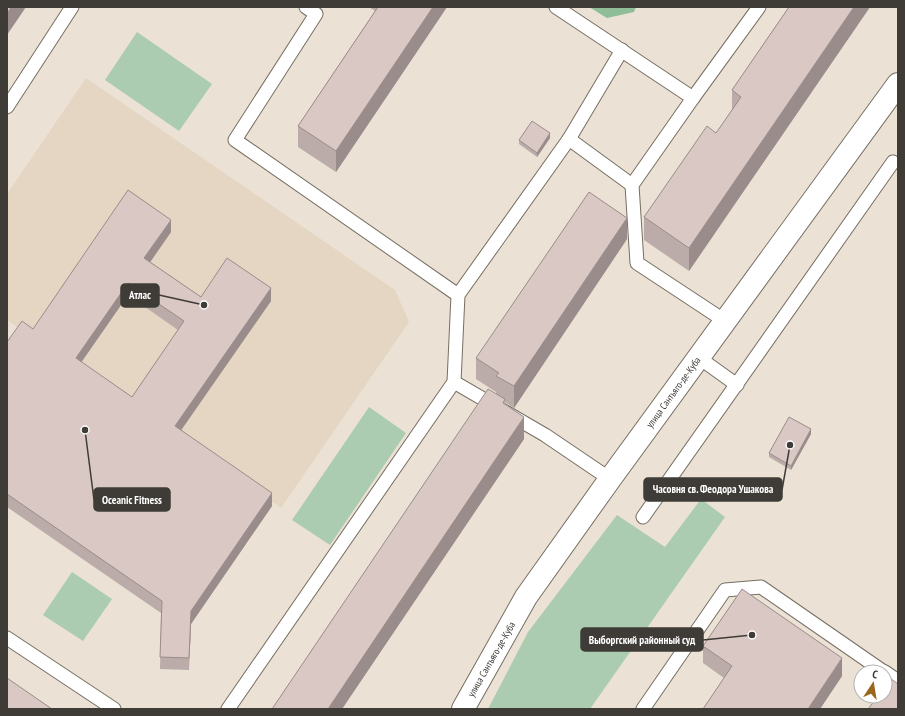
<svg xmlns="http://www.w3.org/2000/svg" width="905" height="716" font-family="'PT Sans Narrow',sans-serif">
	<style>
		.built { fill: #e4d6c3 }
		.green { fill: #acccb1 }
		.forest { fill: #8ebd97 }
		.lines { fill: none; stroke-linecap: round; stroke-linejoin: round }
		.lane-casing { stroke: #766e62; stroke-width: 15 }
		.street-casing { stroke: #766e62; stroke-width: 24 }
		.lane { stroke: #fff; stroke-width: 13 }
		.street { stroke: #fff; stroke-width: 22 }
		.wall { fill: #bbaca9; fill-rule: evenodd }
		.shaded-wall { fill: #998c8a }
		.building { fill: #dac8c5; stroke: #998c8a; fill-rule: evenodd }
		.labels { text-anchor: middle; stroke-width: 3.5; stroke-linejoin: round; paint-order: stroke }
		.street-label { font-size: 10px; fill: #3f3c37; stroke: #fff }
		.leader { fill: none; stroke: #3f3c37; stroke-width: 1.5 }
		.callout-dot { fill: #3f3c37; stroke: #fff; stroke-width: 1.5 }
		.callout { fill: #3f3c37; stroke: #3f3c37; stroke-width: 1.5 }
		.callout-label { font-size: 11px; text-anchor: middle; font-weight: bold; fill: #fff }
	</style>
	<rect width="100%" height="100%" fill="#ebe2d5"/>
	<path class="built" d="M86 78 395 290 409 322 281 508 7 320V194Z"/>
	<g class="green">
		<path d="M137 32 212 84 179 131 105 80Z"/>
		<path d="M369 407 406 433 330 545 292 520Z"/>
		<path d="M701 499 725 517 590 709H488L528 632 617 515 665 547Z"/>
		<path d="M72 572 112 599 83 641 43 615Z"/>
	</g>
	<path class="forest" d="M589 7H636L634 12 607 18Z"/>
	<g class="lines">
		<g class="lane-casing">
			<g id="lane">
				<path d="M306 7 316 14 235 140 458 295"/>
				<path d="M556 7 693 98 632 185 637 263 725 321"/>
				<path d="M693 98 759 7"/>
				<path d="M7 107 72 7"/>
				<path d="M569 139 632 185"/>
				<path d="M698 357 737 385"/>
				<path d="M454 382 545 435 610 479"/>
				<path d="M643 517 893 162"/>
				<path d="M7 638 114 709"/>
				<path d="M885 672 898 681"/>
				<path d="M228 709 454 382 458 295 569 139 622 50"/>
				<path d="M643 709 725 590 761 587 884 672"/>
			</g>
		</g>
		<g class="street-casing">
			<path id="street" d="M463 709 526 597 610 479 898 84"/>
		</g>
		<use href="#lane" class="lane"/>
		<use href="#street" class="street"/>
	</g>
	<g class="wall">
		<path d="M369 7H447L336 172 298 147V126L375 11Z"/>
		<path d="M789 7H870L689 271 644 240V217L716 133 732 110V90Z"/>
		<path d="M550 138 537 157 519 144V140Z"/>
		<path d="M171 232 150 262 201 297 271 301 181 430 272 506 191 624 189 670 160 669 161 613 7 507V342L33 329ZM128 295 178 330 132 397 81 362Z"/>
		<path d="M627 239 514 408 505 402V404L524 439 342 709H272L496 395V392L476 379V358Z"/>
		<path d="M811 434 791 470 769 457V453Z"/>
		<path d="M703 646 842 676 820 709H703L724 678 703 663Z"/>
	</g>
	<g class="shaded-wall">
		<path d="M11 7H26L7 35V14Z"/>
		<path d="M433 7H447L336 172V151Z"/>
		<path d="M854 7H870L689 271V248Z"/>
		<path d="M550 133V138L537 157V153Z"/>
		<path d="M627 218V239L514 408V386Z"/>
		<path d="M171 220V232L144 271V258Z"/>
		<path d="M128 283V295L76 370V358Z"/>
		<path d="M271 288V301L175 439V426Z"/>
		<path d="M524 417V439L342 709H328Z"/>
		<path d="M811 429V434L791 470V466Z"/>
		<path d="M272 493V506L191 624 189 670 191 611Z"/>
		<path d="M842 658V676L820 709H808Z"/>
	</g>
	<g class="building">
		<path d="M7 7H11L7 14Z"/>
		<path d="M378 7H433L336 151 298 126Z"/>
		<path d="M789 7H854L689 248 644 217 707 126 716 133 741 97 732 90Z"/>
		<path d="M532 121 550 133 537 153 519 140Z"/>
		<path d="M128 190 171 220 144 258 201 297 227 258 271 288 175 426 272 493 191 611 189 658 160 657 162 601 7 494V342L22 321 33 329ZM128 283 184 321 132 397 76 358Z"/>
		<path d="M589 192 627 218 514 386 496 376 499 373 476 358Z"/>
		<path d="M488 389 505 399 503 403 524 417 328 709H272Z"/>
		<path d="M789 417 811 429 791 466 769 453Z"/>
		<path d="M742 589 842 658 808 709H703L732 666 703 646Z"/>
		<path d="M7 678 52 709H7Z"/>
		<path d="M890 678 898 684V709H868L878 696H885V686Z"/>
	</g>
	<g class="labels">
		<g class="street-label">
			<text transform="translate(673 392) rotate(-54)" y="4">улица Сантьяго-де-Куба</text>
			<text transform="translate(491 659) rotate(-60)" y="4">улица Сантьяго-де-Куба</text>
		</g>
	</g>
	<path class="leader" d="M204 305L159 295M790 445L782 490M85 430L94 500M752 635L703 640"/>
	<g class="callout-dot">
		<circle cx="204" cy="305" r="4"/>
		<circle cx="790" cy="445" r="4"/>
		<circle cx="85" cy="430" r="4"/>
		<circle cx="752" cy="635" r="4"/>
	</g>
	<g class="callout">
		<rect x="121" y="284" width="38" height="23" rx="4"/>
		<rect x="644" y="478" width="138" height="23" rx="4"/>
		<rect x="94" y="488" width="76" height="23" rx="4"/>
		<rect x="581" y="628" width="122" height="23" rx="4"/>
	</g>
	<g class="callout-label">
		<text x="140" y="299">Атлас</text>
		<text x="713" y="493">Часовня св. Феодора Ушакова</text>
		<text x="132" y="504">Oceanic Fitness</text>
		<text x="642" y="644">Выборгский районный суд</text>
	</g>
	<rect width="905" height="716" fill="none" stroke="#3f3c37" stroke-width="16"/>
	<g transform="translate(873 684) rotate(12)"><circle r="19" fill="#ffffff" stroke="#b2b1af"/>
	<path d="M0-3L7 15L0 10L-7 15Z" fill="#9a661c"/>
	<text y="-6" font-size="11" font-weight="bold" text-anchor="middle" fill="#3f3c37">С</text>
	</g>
</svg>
